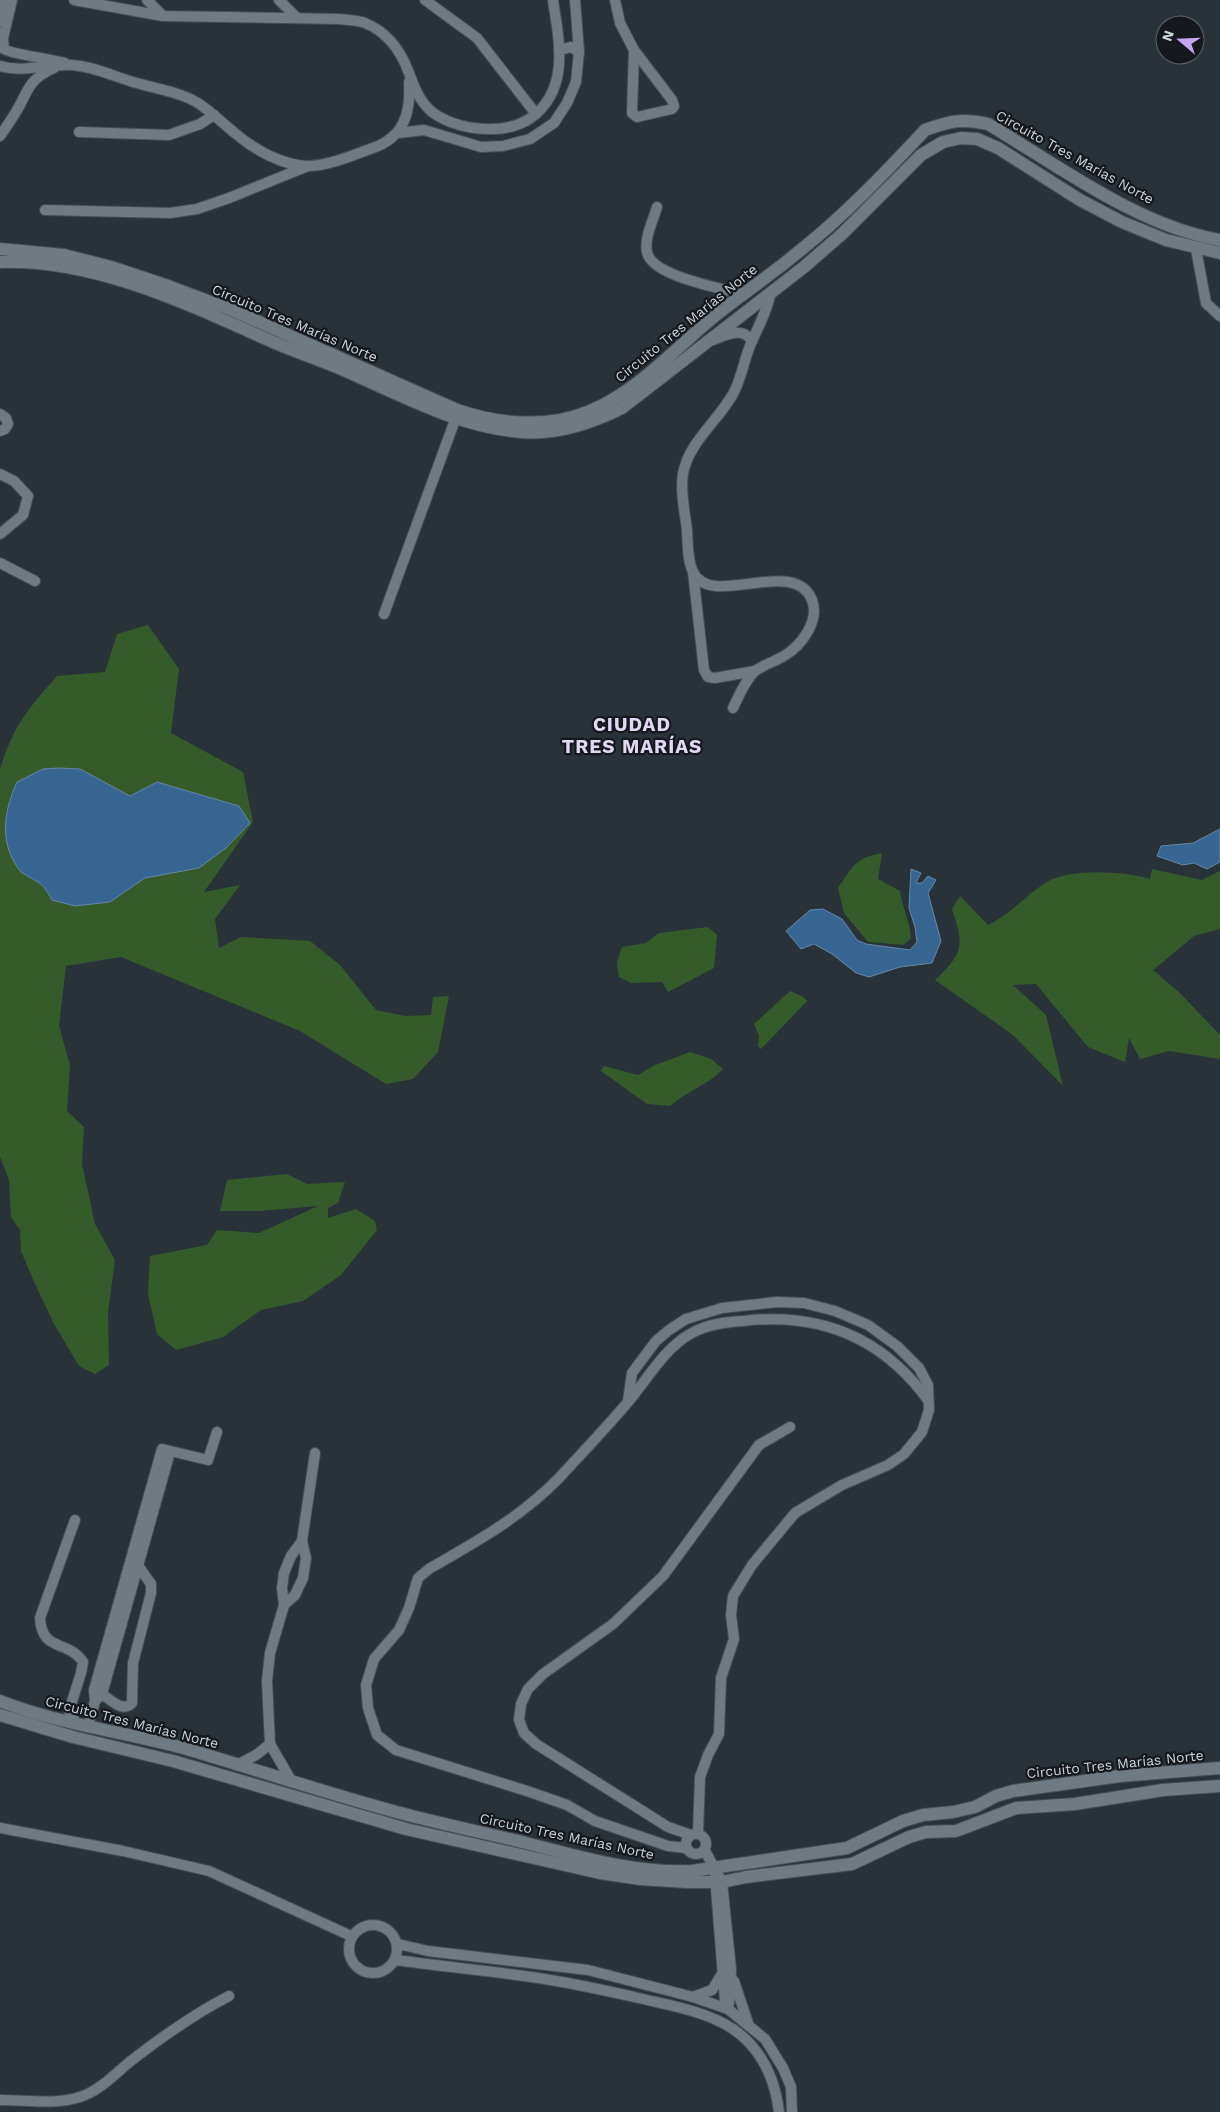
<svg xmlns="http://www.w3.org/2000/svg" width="1220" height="2112" font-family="'Work Sans',sans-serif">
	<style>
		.green { fill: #355b2b }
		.water { fill: #386692; stroke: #6587a7 }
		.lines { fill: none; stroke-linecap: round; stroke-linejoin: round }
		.street-casing { stroke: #474e55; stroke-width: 12 }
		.secondary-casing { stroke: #474e55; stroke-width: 14 }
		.street { stroke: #6f7a82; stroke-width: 10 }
		.secondary { stroke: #6f7a82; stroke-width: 12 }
		.labels { text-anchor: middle; stroke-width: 4.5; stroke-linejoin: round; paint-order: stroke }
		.street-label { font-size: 14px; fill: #ced4d9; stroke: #15191d }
		.district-label { font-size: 19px; font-weight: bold; letter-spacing: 1px; fill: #e3d8f4; stroke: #15191d }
	</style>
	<rect width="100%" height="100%" fill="#293239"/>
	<g class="green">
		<path d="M148 625 179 669 171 733 243 772 253 822 204 892 240 885 215 919 219 948 241 937 310 941 340 965 376 1010 405 1016 431 1015 433 997 449 996 438 1052 413 1079 386 1084 300 1031 121 957 66 966 59 1026 70 1065 67 1111 84 1127 82 1164 95 1224 115 1260 108 1312 109 1365 95 1374 79 1366 54 1324 35 1284 21 1251 20 1230 11 1217 9 1180 0 1157V769C14 725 27 710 57 676L105 672 117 634Z"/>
		<path d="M882 853 878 879 900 891C902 907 910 921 911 938L904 945 868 942 844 913 838 888C853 866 855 858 882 853Z"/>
		<path d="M1152 869 1202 880 1220 871V929L1194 936 1153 970 1180 993 1220 1035V1059L1169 1051 1140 1059 1129 1038 1125 1062 1088 1047 1036 984 1013 985 1046 1015 1063 1086 1013 1035 935 980C964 953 964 945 952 909L960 896 988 925C1011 914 1026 895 1047 882 1070 868 1125 871 1150 879Z"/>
		<path d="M708 927 717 935 714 968 668 992 662 982 631 983 619 977 617 962 622 947 646 943 659 933Z"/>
		<path d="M790 991 802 996 807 1001 761 1049 758 1046 759 1036 754 1024Z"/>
		<path d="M690 1052 711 1059 723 1069C708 1085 687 1091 670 1106L647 1104 601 1071 604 1066 638 1075 653 1066Z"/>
		<path d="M287 1174 307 1184 345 1182 338 1203 328 1208V1218L356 1209 375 1221 377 1230 341 1275 303 1301 261 1310 223 1337 176 1350 157 1334 148 1294 150 1256 207 1245 217 1230 259 1233 318 1206 260 1211H220L227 1180Z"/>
	</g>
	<g class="water">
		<path d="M59 768 80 769 130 796 157 782 239 806 250 823 226 848 199 868 145 878 110 902 75 906 52 900C41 879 38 884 21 872 0 846 2 815 17 782L43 769Z"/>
		<path d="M1220 829V862L1207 869 1194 863 1183 865 1157 856 1161 846 1193 843Z"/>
		<path d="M911 869 921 873 916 883H922L928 876 936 880 928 893 941 941 932 963 900 967 869 977 856 973 832 954 814 944 801 949 786 931 810 910 823 909 842 919 857 940 866 944 910 950 917 942 915 927 909 908Z"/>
	</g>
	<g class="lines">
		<g class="street-casing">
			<g id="street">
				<path d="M12 0 3 38 4 49C10 54 52 59 65 63"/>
				<path d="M74 0 163 16 339 19C347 20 358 20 365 23 387 32 401 51 409 73 414 87 420 102 432 112 448 124 470 129 489 129 537 130 562 95 559 49 559 33 555 16 553 0"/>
				<path d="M147 0 163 16"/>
				<path d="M279 0 297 18"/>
				<path d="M425 0 477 38 536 114"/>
				<path d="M615 0 620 23 634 50 672 100 674 106 672 109 637 117 632 113 634 50"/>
				<path d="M0 21 5 0"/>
				<path d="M560 50 571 47 579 52"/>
				<path d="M0 66C23 73 47 64 71 65 92 66 113 76 133 82 153 88 180 92 198 103 212 112 223 124 236 134 255 150 282 165 307 166 329 166 353 155 373 148 404 137 411 113 409 82"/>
				<path d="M79 132 169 135 200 124 214 115"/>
				<path d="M398 133 424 130 481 147 503 146 530 139 554 123 567 103 576 82 579 52 575 0"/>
				<path d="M0 136C7 126 14 116 20 105 29 86 33 77 54 68"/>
				<path d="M657 207C653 221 644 238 647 252 651 276 721 288 742 294"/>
				<path d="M45 210 170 213 197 209 229 198 308 166"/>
				<path d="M1196 249 1206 303 1220 316"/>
				<path d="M713 340C726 335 743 326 752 341"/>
				<path d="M0 414 6 418 8 424 5 429 0 431"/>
				<path d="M0 474 14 481 28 496 23 515 0 534"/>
				<path d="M0 563 35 581"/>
				<path d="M693 572 704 670 708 677 715 678 755 671"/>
				<path d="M384 614 455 420"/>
				<path d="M733 708C739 696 744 682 754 672 762 665 774 662 784 656 801 646 820 621 812 600 794 555 711 610 693 572 687 560 688 543 687 530 685 513 680 492 683 474 688 443 718 421 733 394 742 378 744 358 752 341 760 324 767 310 771 292"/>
				<path d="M628 1401 632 1373 656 1341 669 1330 686 1319 722 1308 777 1302 804 1303 835 1311 868 1325 897 1346 919 1368 928 1385 929 1410 922 1432 904 1454 888 1465 842 1485 795 1513 752 1565 733 1596 731 1615 734 1639 721 1678 719 1734 708 1755 700 1777 698 1833"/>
				<path d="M75 1520 40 1618C42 1653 68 1639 83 1662L81 1673 69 1711 76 1723"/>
				<path d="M284 1605 295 1595 303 1578 306 1558 302 1541 315 1453"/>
				<path d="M102 1694C111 1700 123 1713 132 1703L133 1663 151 1593V1584L139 1567"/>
				<path d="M95 1701 94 1690 162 1449 208 1460 217 1432"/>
				<path d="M88 1726 95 1701 102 1694 170 1452"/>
				<path d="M237 1765 256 1755 270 1744"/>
				<path d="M292 1782 270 1744 267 1681 270 1653 284 1605 282 1588 284 1573 291 1556 302 1541"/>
				<path d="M0 1828 123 1851 209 1871 351 1936"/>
				<circle cx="696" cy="1844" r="10"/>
				<path d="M691 1835 668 1827 536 1744 524 1733 519 1720 521 1704 528 1689 543 1674 613 1624 663 1576 759 1445 790 1427"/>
				<path d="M686 1848 668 1846 595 1821 567 1805 530 1792 396 1750 377 1735 368 1708 366 1685 374 1659 399 1630 409 1608 418 1578 429 1569C477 1541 520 1518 559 1478 582 1453 606 1428 628 1402 647 1380 665 1347 692 1333 708 1324 726 1322 743 1321 819 1312 882 1337 928 1400"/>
				<path d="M705 1851 722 1882 731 1969 730 1996 728 2009"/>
				<path d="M715 1876 725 2001"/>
				<circle cx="373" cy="1949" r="24"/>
				<path d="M398 1944 428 1951 588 1970 693 1997 728 2009 765 2039 783 2068 791 2087 792 2112"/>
				<path d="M396 1960C439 1966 481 1970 524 1976 564 1981 604 1990 643 1999 673 2006 708 2012 733 2029 762 2049 775 2078 779 2112"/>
				<path d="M734 1981 748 2023"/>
				<path d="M693 1997 712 1990 722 1974"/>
				<path d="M0 2100C26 2100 55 2105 80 2097 102 2090 118 2070 136 2057 166 2034 196 2013 229 1996"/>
			</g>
		</g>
		<g class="secondary-casing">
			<g id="secondary">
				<path d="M0 249 64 255 111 267 168 286 232 310 457 410C498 424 548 429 590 411 640 390 675 348 716 315 742 294 771 275 797 253 843 217 885 173 925 130 950 121 962 118 988 124 1059 166 1138 226 1220 240"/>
				<path d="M0 262C95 259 188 304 273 342 301 354 330 363 357 376 411 400 462 427 521 432 556 435 592 423 622 408L804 267 842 234 921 155 943 142 961 138 977 139 998 148 1080 200 1122 222 1166 240 1220 253"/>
				<path d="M0 1701C61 1725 127 1732 190 1750 254 1769 317 1790 382 1808 427 1821 472 1830 518 1841 574 1855 633 1874 692 1871L847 1848 903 1821 923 1815 953 1812 975 1807 996 1796 1013 1791 1120 1776 1220 1768"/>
				<path d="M0 1715 73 1737 173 1761 406 1829 600 1873 641 1879 687 1882H722L746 1877 852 1864 909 1837 926 1832 956 1831 1016 1808 1075 1804 1163 1790 1220 1786"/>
			</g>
		</g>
		<use href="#street" class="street"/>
		<use href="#secondary" class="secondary"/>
	</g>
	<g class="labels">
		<g class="street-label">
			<text transform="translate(1075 157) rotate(29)" y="5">Circuito Tres Marías Norte</text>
			<text transform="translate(295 323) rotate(23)" y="5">Circuito Tres Marías Norte</text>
			<text transform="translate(686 323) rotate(-39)" y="5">Circuito Tres Marías Norte</text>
			<text transform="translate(132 1722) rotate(14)" y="5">Circuito Tres Marías Norte</text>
			<text transform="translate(1115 1764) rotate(-6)" y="5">Circuito Tres Marías Norte</text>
			<text transform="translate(567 1836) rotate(12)" y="5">Circuito Tres Marías Norte</text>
		</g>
		<g class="district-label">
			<text x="632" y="731">CIUDAD<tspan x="632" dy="22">TRES MARÍAS</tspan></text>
		</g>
	</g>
	<g transform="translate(1180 40) rotate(289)"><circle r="24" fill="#15191d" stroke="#5f6468"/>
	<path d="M0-4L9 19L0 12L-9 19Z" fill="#c5a7f1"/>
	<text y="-8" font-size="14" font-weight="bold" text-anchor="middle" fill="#ced4d9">N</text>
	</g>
</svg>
